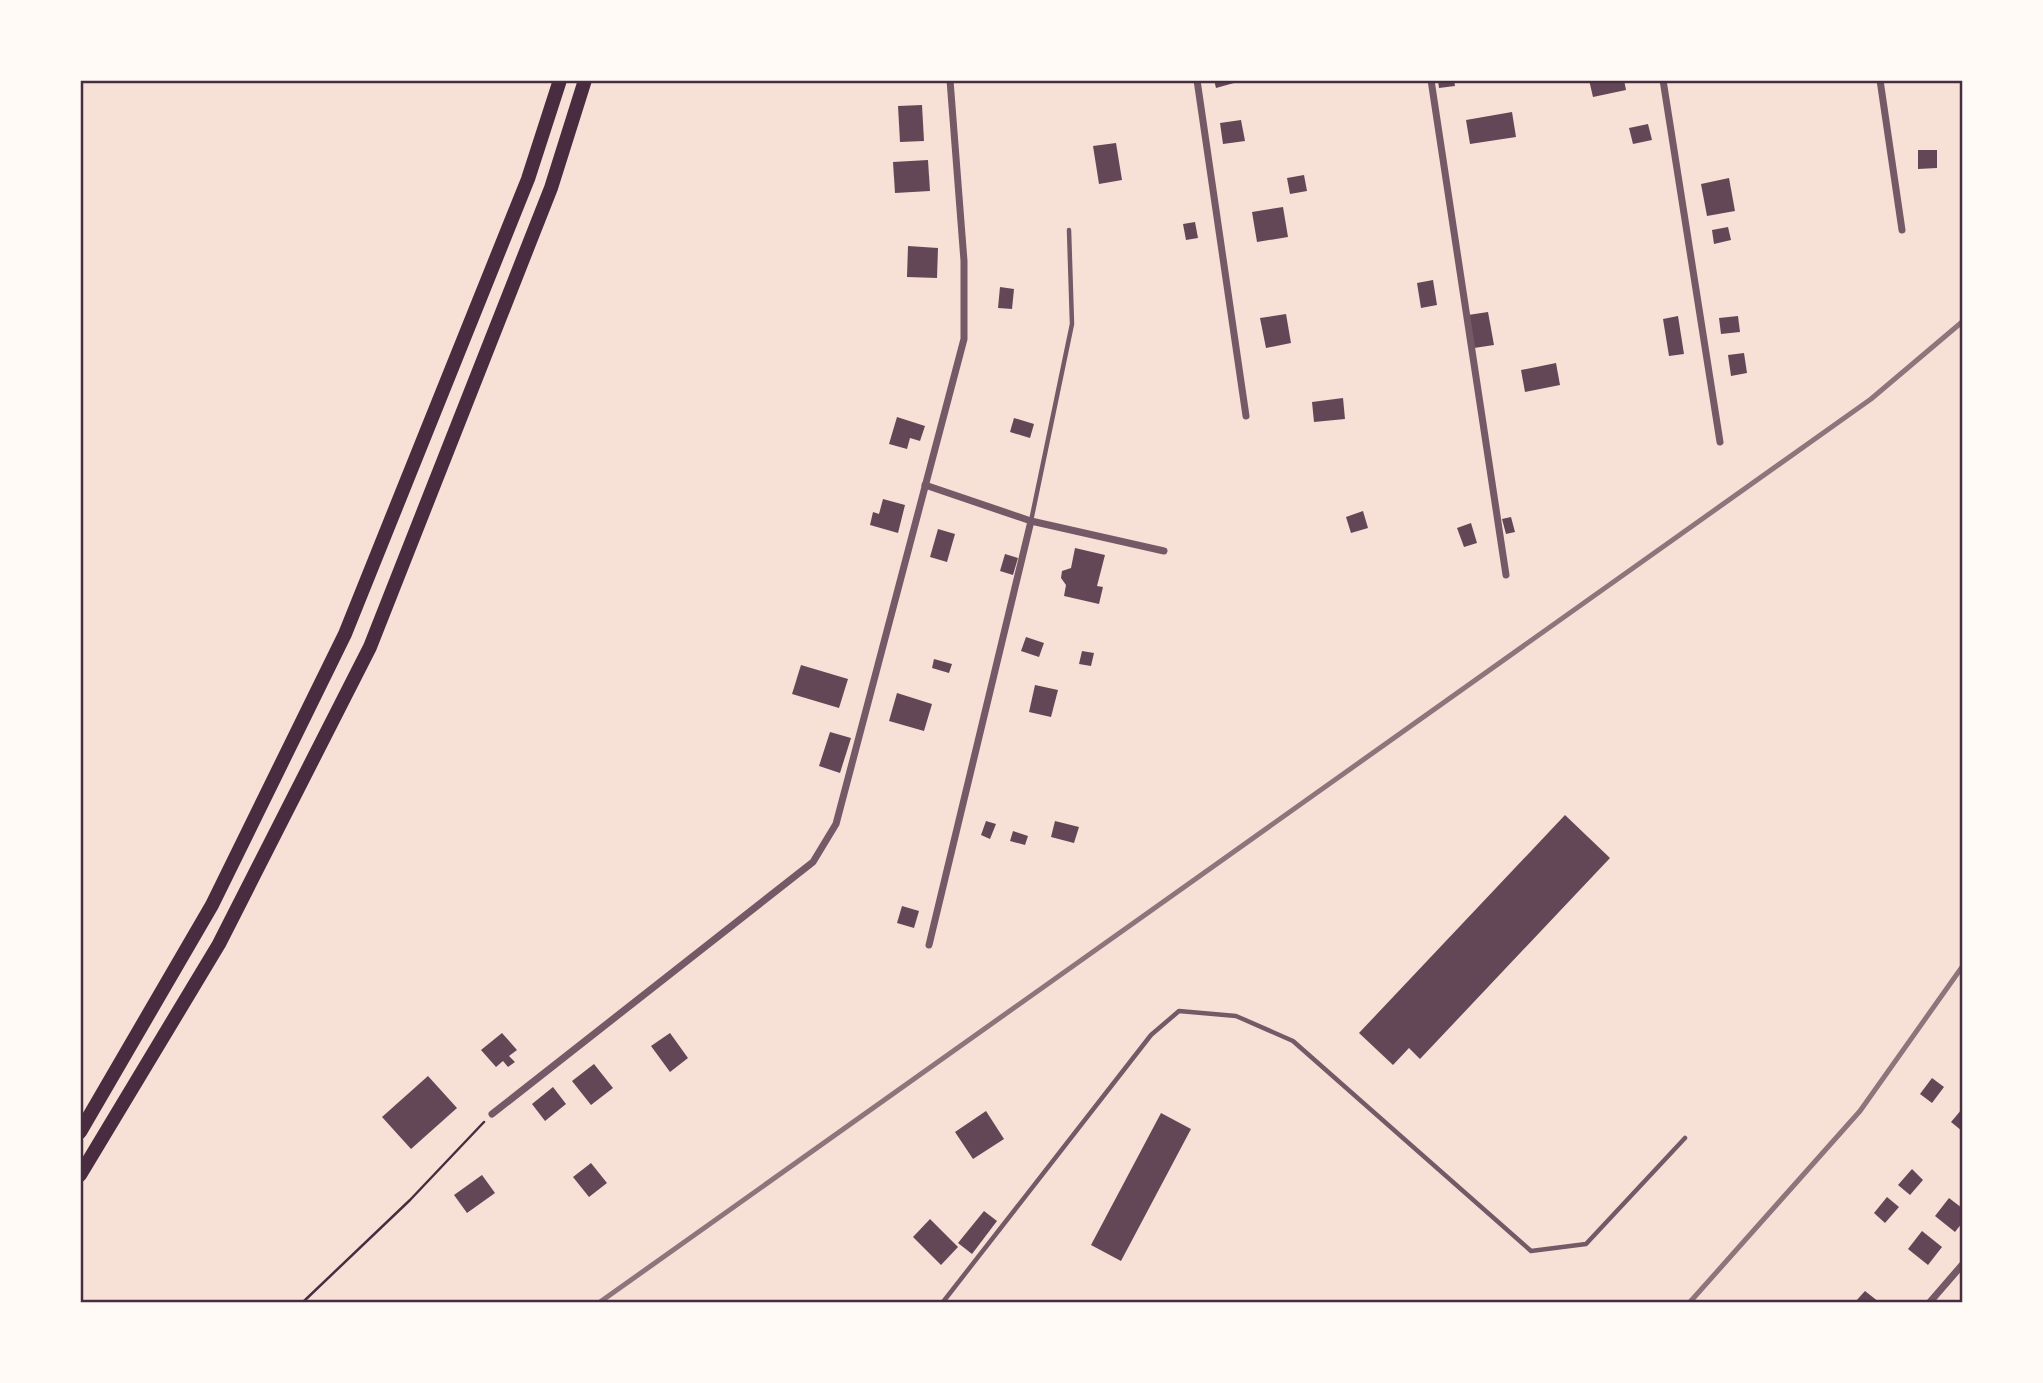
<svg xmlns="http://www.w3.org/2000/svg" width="2043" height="1383" font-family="Rubik,sans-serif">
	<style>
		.building { fill: #644757 }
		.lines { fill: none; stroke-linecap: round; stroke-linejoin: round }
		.path { stroke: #4a2c40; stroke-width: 2.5 }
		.service { stroke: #755966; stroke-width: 4.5 }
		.minor { stroke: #755966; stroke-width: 7 }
		.trunk { stroke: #4a2c40; stroke-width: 14 }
		.rail { stroke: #8f747c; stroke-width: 5 }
		.neatline { fill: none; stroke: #4a2c40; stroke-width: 2.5 }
	</style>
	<rect width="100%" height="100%" fill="#f7e1d7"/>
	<g class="building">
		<path d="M1214 80H1234V83L1216 88Z"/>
		<path d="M1438 80H1454L1455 86 1439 88Z"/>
		<path d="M1589 80H1624L1626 90 1593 97Z"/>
		<path d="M922 105 924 141 900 142 898 106Z"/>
		<path d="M1512 112 1516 137 1470 144 1466 120Z"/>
		<path d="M1241 120 1245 141 1223 144 1220 123Z"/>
		<path d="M1648 124 1652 140 1633 144 1629 128Z"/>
		<path d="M1116 143 1122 180 1099 184 1093 146Z"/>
		<path d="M1918 150H1937V168L1918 169Z"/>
		<path d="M928 160 930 191 895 193 893 162Z"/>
		<path d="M1304 175 1307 191 1290 194 1287 178Z"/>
		<path d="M1729 178 1735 211 1707 216 1701 184Z"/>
		<path d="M1283 207 1288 237 1257 242 1252 212Z"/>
		<path d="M1195 222 1198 238 1186 240 1183 224Z"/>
		<path d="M1728 227 1731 240 1714 244 1712 230Z"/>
		<path d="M908 246 938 248 937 278 907 277Z"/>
		<path d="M1433 280 1437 305 1421 308 1417 283Z"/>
		<path d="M1000 287 1014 289 1012 309 998 308Z"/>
		<path d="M1488 312 1494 345 1474 348 1468 315Z"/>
		<path d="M1286 314 1291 343 1266 348 1260 318Z"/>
		<path d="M1678 316 1684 354 1669 356 1663 319Z"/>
		<path d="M1738 316 1740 332 1721 334 1719 318Z"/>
		<path d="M1744 353 1747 373 1731 376 1728 355Z"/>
		<path d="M1556 363 1560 385 1525 392 1521 370Z"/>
		<path d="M1343 398 1345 419 1314 422 1312 402Z"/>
		<path d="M897 417 925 426 920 441 910 438 907 449 889 444Z"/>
		<path d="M1014 418 1034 424 1030 438 1010 432Z"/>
		<path d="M883 499 905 505 898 533 870 525 873 512 879 514Z"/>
		<path d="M1363 511 1368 528 1351 533 1346 517Z"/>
		<path d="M1511 517 1515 532 1506 534 1502 519Z"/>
		<path d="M1471 523 1477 543 1464 547 1457 528Z"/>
		<path d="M938 529 955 534 947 562 930 557Z"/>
		<path d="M1075 548 1105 555 1097 586 1103 587 1099 604 1064 596 1066 585 1061 578 1062 571 1071 568Z"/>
		<path d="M1005 554 1018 558 1013 575 1000 571Z"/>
		<path d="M1026 637 1044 643 1039 657 1021 651Z"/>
		<path d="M1082 651 1094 653 1091 666 1079 664Z"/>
		<path d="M934 659 952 664 949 673 932 668Z"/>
		<path d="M801 665 848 679 839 708 792 694Z"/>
		<path d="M1035 685 1058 690 1051 717 1029 712Z"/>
		<path d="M897 693 932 704 924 731 889 721Z"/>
		<path d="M830 732 851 738 840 773 819 766Z"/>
		<path d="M1565 815 1610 858 1420 1059 1409 1048 1393 1065 1359 1033Z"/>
		<path d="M986 821 996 824 990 839 981 835Z"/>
		<path d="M1055 821 1079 827 1074 843 1051 837Z"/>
		<path d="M1013 831 1028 836 1025 845 1010 841Z"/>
		<path d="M902 906 919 911 914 928 897 923Z"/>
		<path d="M502 1033 517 1050 509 1056 515 1062 508 1067 503 1061 496 1067 481 1050Z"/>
		<path d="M670 1033 688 1058 670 1072 651 1046Z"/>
		<path d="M594 1064 613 1088 591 1105 572 1081Z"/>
		<path d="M428 1076 457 1108 411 1149 382 1117Z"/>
		<path d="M1932 1078 1944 1087 1932 1103 1920 1094Z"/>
		<path d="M553 1087 566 1104 545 1121 532 1104Z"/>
		<path d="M1962 1109V1131L1951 1122Z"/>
		<path d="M986 1111 1004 1139 973 1159 955 1132Z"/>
		<path d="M1161 1113 1191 1129 1121 1261 1091 1245Z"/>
		<path d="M591 1163 607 1183 589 1197 573 1177Z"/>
		<path d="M1912 1169 1923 1180 1910 1195 1898 1185Z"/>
		<path d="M482 1175 495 1193 467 1213 454 1195Z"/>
		<path d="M1887 1197 1899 1207 1885 1223 1874 1213Z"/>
		<path d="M1949 1198 1962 1208V1223L1955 1232 1935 1216Z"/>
		<path d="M984 1211 997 1221 972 1254 958 1243Z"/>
		<path d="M930 1219 958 1247 941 1265 913 1237Z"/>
		<path d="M1922 1231 1942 1247 1928 1265 1908 1249Z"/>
		<path d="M1865 1291 1879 1302H1855Z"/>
	</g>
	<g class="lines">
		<path class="path" d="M303 1302 410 1200 484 1122"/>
		<g class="service">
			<path d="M1031 521 1072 324 1069 230"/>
			<path d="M943 1302 1151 1035 1179 1011 1236 1016 1293 1041 1531 1251 1586 1244 1685 1138"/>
		</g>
		<g class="minor">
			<path d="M1197 80 1246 416"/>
			<path d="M1431 80 1506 575"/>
			<path d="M1663 80 1720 442"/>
			<path d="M1880 80 1902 230"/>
			<path d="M925 485 1031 521 1164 551"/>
			<path d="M929 945 1031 521"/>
			<path d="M492 1114 813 862 836 824 964 339V261L950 80"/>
			<path d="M1930 1302 1962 1265"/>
		</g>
		<g class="trunk">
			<path d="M80 1132 212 905 345 634 528 179 560 80"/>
			<path d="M80 1175 219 944 370 647 551 188 585 80"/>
		</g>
		<g class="rail">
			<path d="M600 1302 1871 399 1962 322"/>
			<path d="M1690 1302 1860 1111 1962 967"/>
		</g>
	</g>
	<rect width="2043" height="1383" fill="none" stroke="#fffaf5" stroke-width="164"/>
	<rect x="82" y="82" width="1879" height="1219" class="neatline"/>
</svg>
